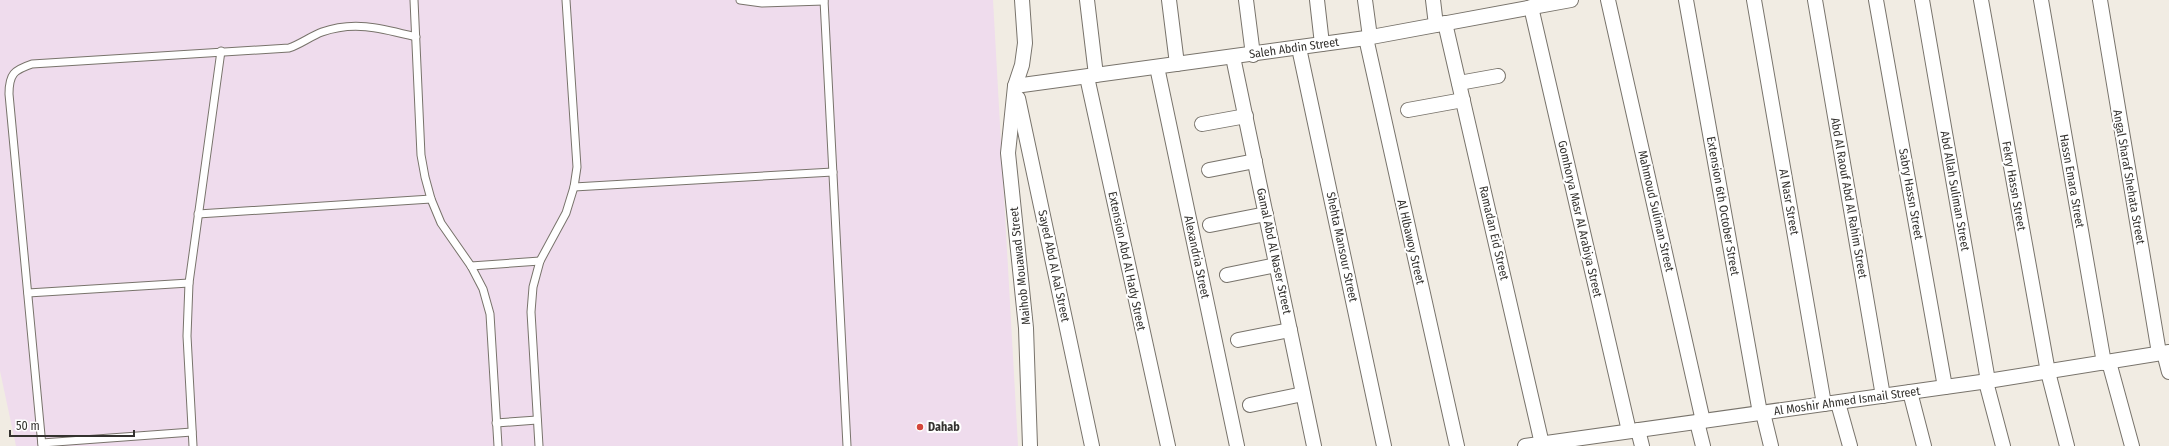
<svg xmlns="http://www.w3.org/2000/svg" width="2169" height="446" font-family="'Fira Sans Condensed',sans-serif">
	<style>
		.industrial { fill: #efdced }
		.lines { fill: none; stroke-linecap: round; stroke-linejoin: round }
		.lane-casing { stroke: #78736b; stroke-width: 9 }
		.street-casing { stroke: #78736b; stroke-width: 16 }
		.lane { stroke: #fff; stroke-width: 7 }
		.street { stroke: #fff; stroke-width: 14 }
		.poi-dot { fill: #d4463b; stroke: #fff; stroke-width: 1.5 }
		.labels { text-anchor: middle; stroke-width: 4; stroke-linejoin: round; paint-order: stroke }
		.street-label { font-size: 12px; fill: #34322f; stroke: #fff }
		.poi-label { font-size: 12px; font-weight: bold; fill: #34322f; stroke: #fff; text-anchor: start }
	</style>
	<rect width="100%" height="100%" fill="#f1ece3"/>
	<path class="industrial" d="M0 0H993L1018 446H16L0 371Z"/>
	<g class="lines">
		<g class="lane-casing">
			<g id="lane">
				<path d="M414 0 421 155 425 177 431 199 441 223 471 266 483 289 490 314 498 446"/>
				<path d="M740 0 762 3 824 1"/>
				<path d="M824 0 847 446"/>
				<path d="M574 187 833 172"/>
				<path d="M198 214 431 199"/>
				<path d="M471 266 540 261"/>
				<path d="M28 293 189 283"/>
				<path d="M496 423 537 420"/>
				<path d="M42 443 192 432"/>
				<path d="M42 446 9 94C9 74 14 70 32 64L289 48C301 44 311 36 322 32 355 20 384 29 416 37"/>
				<path d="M193 446 187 336 189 283 221 51"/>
				<path d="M539 446 531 312 533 287 540 261 566 213 574 187 577 167 566 0"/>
			</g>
		</g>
		<g class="street-casing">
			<g id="street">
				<path d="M1022 0 1025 43 1022 65 1015 86 1008 153 1026 328 1030 446"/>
				<path d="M1087 0 1096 75"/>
				<path d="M1169 0 1177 64"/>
				<path d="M1246 0 1253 55"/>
				<path d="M1317 0 1322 44"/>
				<path d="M1365 0 1370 37"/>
				<path d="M1433 0 1436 25"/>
				<path d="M1608 0 1703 421"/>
				<path d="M1686 0 1760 413"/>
				<path d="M1754 0 1824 404"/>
				<path d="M1815 0 1883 396"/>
				<path d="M1876 0 1945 387"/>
				<path d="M1922 0 1988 381"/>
				<path d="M1981 0 2048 372 2067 446"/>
				<path d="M2041 0 2104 363"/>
				<path d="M2100 0 2159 353"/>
				<path d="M1531 7 1629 431"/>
				<path d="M1445 23 1542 444"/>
				<path d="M1366 38 1457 446"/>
				<path d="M1299 48 1384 446"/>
				<path d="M1233 57 1314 446"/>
				<path d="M1157 67 1237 446"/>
				<path d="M1087 77 1168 446"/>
				<path d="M1459 83 1498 76"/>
				<path d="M1015 86 1366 38 1571 0"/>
				<path d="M1018 98 1092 446"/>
				<path d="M1408 110 1463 100"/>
				<path d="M1202 124 1246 116"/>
				<path d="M1209 170 1255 161"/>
				<path d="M1210 225 1266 214"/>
				<path d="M1227 275 1276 265"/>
				<path d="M1238 340 1290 330"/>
				<path d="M2164 353 2169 372"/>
				<path d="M2109 362 2132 446"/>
				<path d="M1986 382 2003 446"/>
				<path d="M1910 392 1924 446"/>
				<path d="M1838 403 1850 446"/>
				<path d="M1250 405 1303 394"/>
				<path d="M1763 413 1771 446"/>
				<path d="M1697 422 1703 446"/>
				<path d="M1638 430 1642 446"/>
				<path d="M1525 446 1988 381 2169 352"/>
			</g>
		</g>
		<use href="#lane" class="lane"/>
		<use href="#street" class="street"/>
	</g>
	<circle class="poi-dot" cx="920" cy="427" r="4"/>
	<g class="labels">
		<g class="street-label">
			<text transform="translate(1294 48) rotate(-8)" y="4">Saleh Abdin Street</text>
			<text transform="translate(2129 177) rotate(80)" y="4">Angal Sharaf Shehata Street</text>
			<text transform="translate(2072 181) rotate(80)" y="4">Hassn Emara Street</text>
			<text transform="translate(2014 186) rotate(80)" y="4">Fekry Hassn Street</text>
			<text transform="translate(1955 191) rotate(80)" y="4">Abd Allah Suliman Street</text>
			<text transform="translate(1911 194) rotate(80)" y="4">Sabry Hassn Street</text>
			<text transform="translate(1849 198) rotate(80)" y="4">Abd Al Raouf Abd Al Rahim Street</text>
			<text transform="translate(1789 202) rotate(80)" y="4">Al Nasr Street</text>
			<text transform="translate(1723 206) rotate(80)" y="4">Extension 6th October Street</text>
			<text transform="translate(1656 211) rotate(77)" y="4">Mahmoud Suliman Street</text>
			<text transform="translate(1580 219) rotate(77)" y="4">Gomhorya Masr Al Arabiya Street</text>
			<text transform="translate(1494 233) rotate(77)" y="4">Ramadan Eid Street</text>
			<text transform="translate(1411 242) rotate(77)" y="4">Al Hlbawoy Street</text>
			<text transform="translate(1342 247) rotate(78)" y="4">Shehta Mansour Street</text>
			<text transform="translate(1274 251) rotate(78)" y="4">Gamal Abd Al Naser Street</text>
			<text transform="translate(1197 257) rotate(78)" y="4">Alexandria Street</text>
			<text transform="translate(1127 261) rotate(78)" y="4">Extension Abd Al Hady Street</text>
			<text transform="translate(1020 266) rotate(-96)" y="4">Maihob Mouawad Street</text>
			<text transform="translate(1054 266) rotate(78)" y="4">Sayed Abd Al Aal Street</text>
			<text transform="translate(1847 401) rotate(-8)" y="4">Al Moshir Ahmed Ismail Street</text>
		</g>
		<g class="poi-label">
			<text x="928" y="431">Dahab</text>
		</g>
	</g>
	<path d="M10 430v6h124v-6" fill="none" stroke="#34322f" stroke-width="2"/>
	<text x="16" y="430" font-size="12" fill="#34322f" stroke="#ffffff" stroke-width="3" paint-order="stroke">50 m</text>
</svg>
